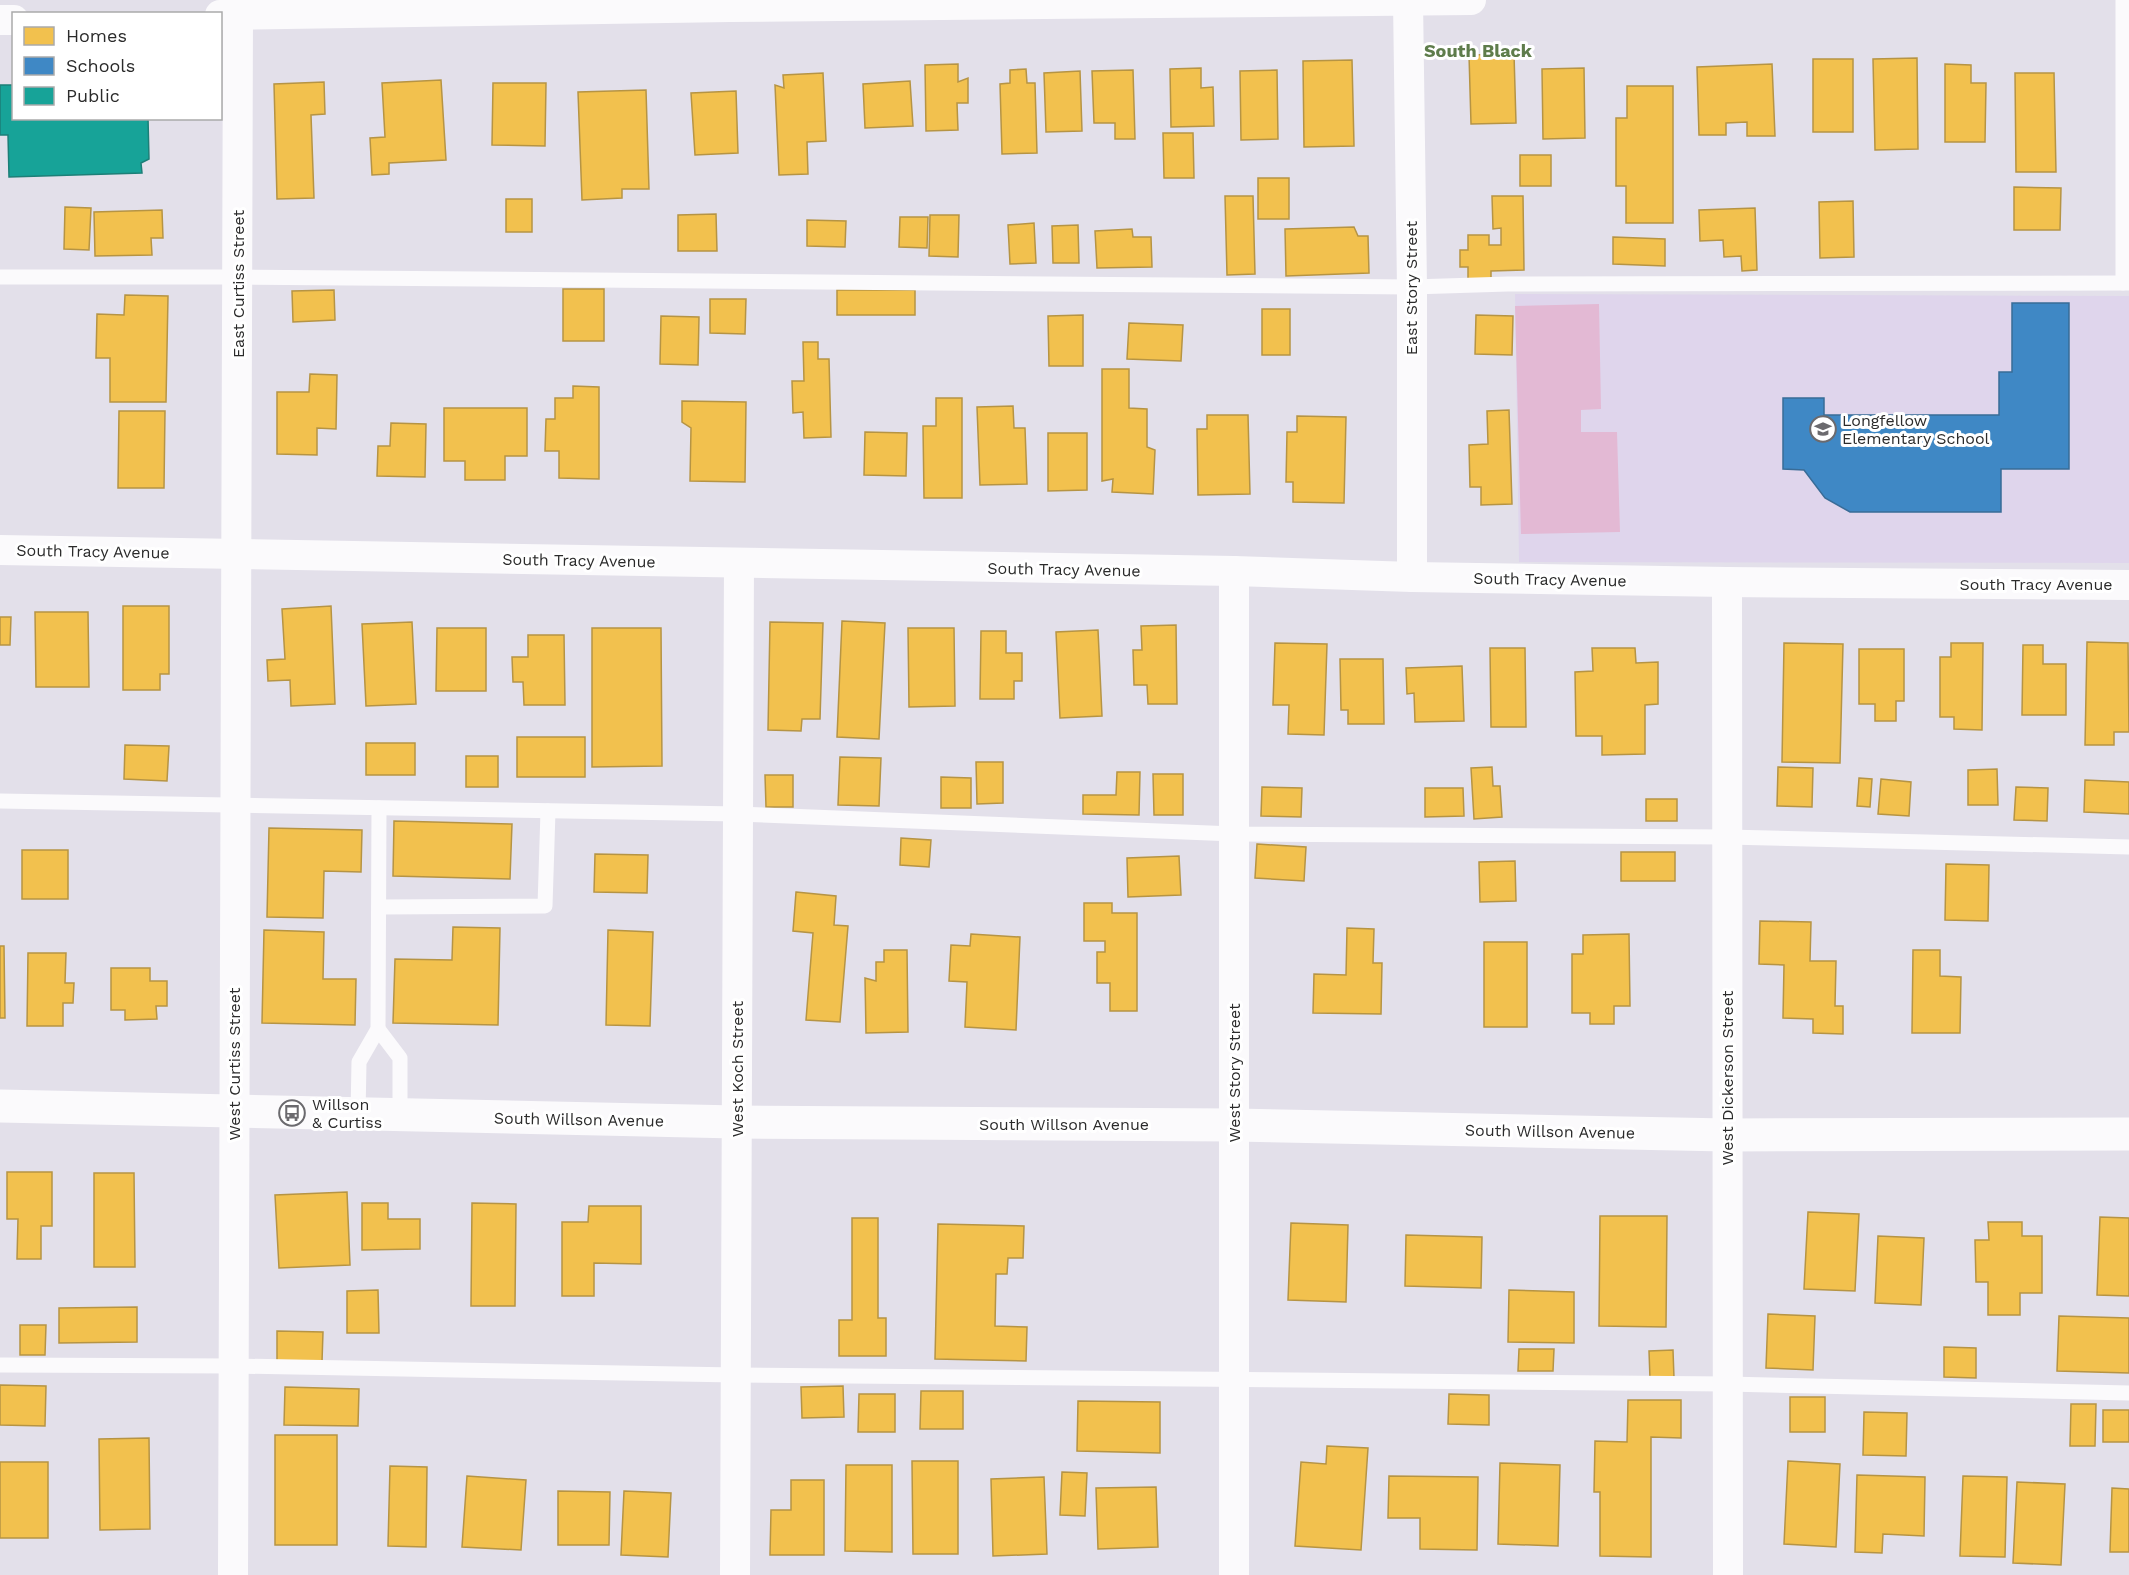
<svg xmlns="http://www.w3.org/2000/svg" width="2129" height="1575" font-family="'Work Sans',sans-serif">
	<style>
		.education { fill: #dfd5ec }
		.green { fill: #e3b9d4 }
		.homes { fill: #f2c14e; stroke: #b69444; stroke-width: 1.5 }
		.schools { fill: #3f88c5; stroke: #396c97; stroke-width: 1.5 }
		.public { fill: #17a398; stroke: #1d7f77; stroke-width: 1.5 }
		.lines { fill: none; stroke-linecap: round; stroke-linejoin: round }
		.lane { stroke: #fbfafc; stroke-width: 15 }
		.street { stroke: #fbfafc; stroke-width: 30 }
		.secondary { stroke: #fbfafc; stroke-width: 33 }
		.labels { text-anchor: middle; stroke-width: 6; stroke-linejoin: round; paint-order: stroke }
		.street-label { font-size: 16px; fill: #2b2b2b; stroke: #fff }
		.poi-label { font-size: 16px; fill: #2b2b2b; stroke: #fff; text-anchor: start }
		.neighbourhood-label { font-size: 18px; font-weight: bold; fill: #5e7c4b; stroke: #fff }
	</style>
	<rect width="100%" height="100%" fill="#e3e0ea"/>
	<path class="education" d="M1515 294 2129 296V563L1519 562Z"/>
	<path class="green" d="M1599 304 1601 409 1581 410V432H1617L1620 532 1521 534 1515 306Z"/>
	<g class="homes">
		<path d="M1514 54 1516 123 1471 124 1469 55Z"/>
		<path d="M1917 58 1918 149 1875 150 1873 59Z"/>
		<rect x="1813" y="59" width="40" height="73"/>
		<path d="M1352 60 1354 146 1304 147 1303 61Z"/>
		<path d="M958 64V82L968 78V103H957L958 130 926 131 925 65Z"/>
		<path d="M1772 64 1775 136H1747V122L1726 123V135H1699L1697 67Z"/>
		<path d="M1945 64 1971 65V83H1986L1985 142H1945Z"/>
		<path d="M1201 68V88L1213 87 1214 126 1171 127 1170 69Z"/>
		<path d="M1584 68 1585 138 1543 139 1542 69Z"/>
		<path d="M1026 69 1027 83H1035L1037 153 1002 154 1000 84 1010 83V70Z"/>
		<path d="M1133 70 1135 139H1115V123H1094L1092 71Z"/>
		<path d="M1277 70 1278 139 1241 140 1240 71Z"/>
		<path d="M1080 71 1082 131 1046 132 1044 73Z"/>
		<path d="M823 73 826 141 807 142 808 174 779 175 775 85 784 88 783 75Z"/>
		<path d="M2015 73H2054L2056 172H2016Z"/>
		<path d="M441 80 446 160 389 163V174L372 175 370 138 385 137 382 83Z"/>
		<path d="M910 81 913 126 865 128 863 84Z"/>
		<path d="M324 82 325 114 311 115 314 198 277 199 274 84Z"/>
		<path d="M493 83H546L545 146 492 145Z"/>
		<path d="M1627 86H1673V223H1626V186H1616V118H1627Z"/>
		<path d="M646 90 649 189H622V198L582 200 578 92Z"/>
		<path d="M736 91 738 153 695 155 691 93Z"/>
		<path d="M1163 133H1193L1194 178H1164Z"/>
		<rect x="1520" y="155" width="31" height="31"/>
		<rect x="1258" y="178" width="31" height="41"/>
		<path d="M2014 187 2061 188 2060 230H2014Z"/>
		<path d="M1225 196H1253L1255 274 1227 275Z"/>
		<path d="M1492 196H1523L1524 270 1491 271V279H1468V267H1460V250H1468V235H1489V245H1501V228L1493 229Z"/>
		<rect x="506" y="199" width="26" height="33"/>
		<path d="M1853 201 1854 257 1820 258 1819 202Z"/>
		<path d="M65 207 91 208 89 250 64 249Z"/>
		<path d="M1755 208 1757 270 1742 271 1741 256 1724 257 1723 240 1700 241 1699 210Z"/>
		<path d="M162 210 163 238H151L152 255 95 256 94 212Z"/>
		<path d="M716 214 717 251H678V215Z"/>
		<path d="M930 215H959L958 257 929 256Z"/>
		<path d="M900 217H928L927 248 899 247Z"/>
		<path d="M807 220 846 221 845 247 807 246Z"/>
		<path d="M1034 223 1036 263 1010 264 1008 225Z"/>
		<path d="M1078 225 1079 263H1053L1052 226Z"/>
		<path d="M1354 227 1358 236H1368L1369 273 1286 276 1285 229Z"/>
		<path d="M1132 229 1133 237H1151L1152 267 1097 268 1095 231Z"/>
		<path d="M1613 237 1665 239V266L1613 264Z"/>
		<rect x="563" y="289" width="41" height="52"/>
		<path d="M334 290 335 320 293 322 292 291Z"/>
		<rect x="837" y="290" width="78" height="25"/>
		<path d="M125 295 168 296 166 402H110V358H96L97 314 124 315Z"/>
		<path d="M710 299H746L745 334 710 333Z"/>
		<rect x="1262" y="309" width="28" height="46"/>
		<path d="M1083 315V366H1049L1048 316Z"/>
		<path d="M1476 315 1513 316 1512 355 1475 354Z"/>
		<path d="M661 316 699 317 698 365 660 364Z"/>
		<path d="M1129 323 1183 325 1181 361 1127 359Z"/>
		<path d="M803 342H818V359H829L831 437 804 438 803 412 793 413 792 381H804Z"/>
		<path d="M1102 369H1129V408L1147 409V447L1155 450 1153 494 1112 492 1113 479 1102 481Z"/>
		<path d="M310 374 337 375 336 429 317 428V455L277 454V392H309Z"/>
		<path d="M573 386 599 387V479L559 478V451H545L546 419H555V398H573Z"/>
		<path d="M936 398H962V498H924L923 426H936Z"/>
		<path d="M682 401 746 402 745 482 690 481 691 428 682 422Z"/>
		<path d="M1013 406 1014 428H1025L1027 484 980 485 977 407Z"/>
		<path d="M444 408H527V456H505V480H465V461H444Z"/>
		<path d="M1509 410 1512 504 1481 505V487H1470L1469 445 1488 444 1487 411Z"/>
		<path d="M119 411H165L164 488H118Z"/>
		<path d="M1207 415H1248L1250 494 1198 495 1197 429H1207Z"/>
		<path d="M1297 416 1346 417 1344 503 1293 502V482H1286L1287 432H1297Z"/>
		<path d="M391 423 426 424 425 477 377 476 378 446H390Z"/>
		<path d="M865 432 907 433 906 476 864 475Z"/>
		<path d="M1048 433H1087V490L1048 491Z"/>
		<path d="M123 606H169V674H160V690H123Z"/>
		<path d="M331 606 335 704 291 706 290 680 268 681 267 660 285 659 282 609Z"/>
		<path d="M35 612H88L89 687H36Z"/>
		<path d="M0 617H11L10 645H0Z"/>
		<path d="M842 621 885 623 879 739 837 737Z"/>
		<path d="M412 622 416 704 366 706 362 624Z"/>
		<path d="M770 622 823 623 820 719H802L801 731 768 730Z"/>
		<path d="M1176 625 1177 704H1148L1147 685H1134L1133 650H1142L1141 626Z"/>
		<path d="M437 628H486V691H436Z"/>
		<path d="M592 628H661L662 766 592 767Z"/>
		<path d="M908 628H954L955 706 909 707Z"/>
		<path d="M1098 630 1102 716 1060 718 1056 632Z"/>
		<path d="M981 631H1006V653H1022V681H1014V699H980Z"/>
		<path d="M528 635H564L565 705H524L523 682H513L512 657H528Z"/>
		<path d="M2087 642 2128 643 2129 732H2114V745H2085Z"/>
		<path d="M1275 643 1327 644 1324 735 1288 734 1289 705H1273Z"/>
		<path d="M1784 643 1843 644 1840 763 1782 762Z"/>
		<path d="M1951 643H1983L1982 730 1954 729V717H1940V657H1951Z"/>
		<path d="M2023 645H2043V664H2066V715H2022Z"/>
		<path d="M1490 648H1525L1526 727H1491Z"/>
		<path d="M1592 648H1635L1636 663 1658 662V704L1645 705V754L1602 755V736H1576L1575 672 1593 671Z"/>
		<path d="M1859 649H1904V701H1896V721H1875V704H1859Z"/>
		<path d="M1340 659H1383L1384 724H1348V710H1341Z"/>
		<path d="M1462 666 1464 721 1415 722 1414 693 1407 694 1406 668Z"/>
		<rect x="517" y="737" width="68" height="40"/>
		<rect x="366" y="743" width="49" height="32"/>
		<path d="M125 745 169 746 167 781 124 779Z"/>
		<rect x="466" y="756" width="32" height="31"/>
		<path d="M840 757 881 758 879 806 838 805Z"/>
		<path d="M976 762H1003V803L977 804Z"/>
		<path d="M1492 767 1493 786H1500L1502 817 1474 819 1471 768Z"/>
		<path d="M1778 767 1813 768 1812 807 1777 806Z"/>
		<path d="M1997 769 1998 805H1968V770Z"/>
		<path d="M1117 772H1140L1139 815 1083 814V795H1116Z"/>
		<path d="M1153 774H1183V815H1154Z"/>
		<path d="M765 775H793V807H766Z"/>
		<path d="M941 777 971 778V808H941Z"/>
		<path d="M1859 778 1872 779 1870 807 1857 806Z"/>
		<path d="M1881 779 1911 782 1909 816 1878 814Z"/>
		<path d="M2085 780 2129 782V814L2084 812Z"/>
		<path d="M1262 787 1302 788 1301 817 1261 816Z"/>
		<path d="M2016 787 2048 788 2047 821 2014 820Z"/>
		<path d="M1425 788H1463L1464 816 1425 817Z"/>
		<rect x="1646" y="799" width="31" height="22"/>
		<path d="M394 821 512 824 510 879 393 876Z"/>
		<path d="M269 828 362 830 361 872 324 871 323 918 267 917Z"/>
		<path d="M901 838 931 840 929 867 900 865Z"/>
		<path d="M1257 844 1306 847 1304 881 1255 878Z"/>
		<rect x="22" y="850" width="46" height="49"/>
		<rect x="1621" y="852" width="54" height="29"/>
		<path d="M595 854 648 855 647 893 594 892Z"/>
		<path d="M1179 856 1181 895 1128 897 1127 858Z"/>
		<path d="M1515 861 1516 901 1480 902 1479 862Z"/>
		<path d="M1946 864 1989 865 1988 921 1945 920Z"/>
		<path d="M796 892 836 896 834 925 848 926 840 1022 806 1020 813 933 793 931Z"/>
		<path d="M1084 903H1112V913H1137V1011H1110V983H1097V952H1105V941H1084Z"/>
		<path d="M1760 921 1811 922 1810 961H1836L1835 1006H1843V1034L1813 1033V1019L1783 1018 1784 965 1759 964Z"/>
		<path d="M453 927 500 928 498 1025 393 1023 395 959 452 960Z"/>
		<path d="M1347 928 1374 929 1373 963H1382L1381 1014 1313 1013 1314 974 1346 975Z"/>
		<path d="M264 930 324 932 323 979H356L355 1025 262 1023Z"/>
		<path d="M608 930 653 932 650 1026 606 1025Z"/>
		<path d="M971 934 1020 937 1016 1030 965 1027 967 982 949 981 951 945 970 946Z"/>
		<path d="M1629 934 1630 1006H1614V1024H1590V1013H1572V954H1583V935Z"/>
		<rect x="1484" y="942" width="43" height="85"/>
		<path d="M0 946H4L5 1018H0Z"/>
		<path d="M884 950H907L908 1032 866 1033 865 978 876 981V962H884Z"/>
		<path d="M1913 950H1940V976L1961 977 1960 1033H1912Z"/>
		<path d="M28 953H66L65 983H74L73 1003H63V1026H27Z"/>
		<path d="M111 968H150V981H167V1006H156L157 1019 125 1020V1010H111Z"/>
		<path d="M7 1172H52V1226H41V1259H17L18 1219H7Z"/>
		<path d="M94 1173H134L135 1267H94Z"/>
		<path d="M347 1192 350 1265 279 1268 275 1195Z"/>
		<path d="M362 1203H388V1219H420V1249L362 1250Z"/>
		<path d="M472 1203 516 1204 515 1306H471Z"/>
		<path d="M589 1206H641V1264L594 1263V1296H562V1222H588Z"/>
		<path d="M1808 1212 1859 1214 1855 1291 1804 1289Z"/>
		<path d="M1600 1216H1667L1666 1327 1599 1326Z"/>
		<path d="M2100 1217 2129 1218V1296L2097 1295Z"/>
		<path d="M852 1218H878V1318H886V1356H839V1320H852Z"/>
		<path d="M1988 1222H2022V1236H2042V1293H2020V1315H1988V1282H1976L1975 1240H1989Z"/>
		<path d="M1291 1223 1348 1225 1346 1302 1288 1300Z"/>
		<path d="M938 1224 1024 1226 1023 1258H1008L1007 1274H996L995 1326 1027 1327 1026 1361 935 1359Z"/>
		<path d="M1406 1235 1482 1237 1481 1288 1405 1286Z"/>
		<path d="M1878 1236 1924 1238 1921 1305 1875 1303Z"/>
		<path d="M378 1290 379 1333H347V1291Z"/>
		<path d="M1509 1290 1574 1292V1343L1508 1342Z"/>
		<path d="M137 1307V1342L59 1343V1308Z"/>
		<path d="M1768 1314 1815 1316 1813 1370 1766 1368Z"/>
		<path d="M2059 1316 2129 1318V1373L2057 1371Z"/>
		<path d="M20 1325H46L45 1355H20Z"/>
		<path d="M277 1331 323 1332 322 1362 277 1361Z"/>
		<path d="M1944 1347 1976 1348V1378L1944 1377Z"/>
		<path d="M1519 1349H1554L1553 1371H1518Z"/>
		<path d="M1673 1350 1674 1378 1650 1379 1649 1351Z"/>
		<path d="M0 1385 46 1386 45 1426 0 1425Z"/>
		<path d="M843 1386 844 1417 802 1418 801 1387Z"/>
		<path d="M285 1387 359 1389 358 1426 284 1425Z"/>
		<path d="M921 1391H963V1429H920Z"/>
		<path d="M859 1394H895V1432H858Z"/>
		<path d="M1449 1394 1489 1395V1425L1448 1424Z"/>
		<rect x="1790" y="1397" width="35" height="35"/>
		<path d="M1628 1400H1681V1438L1651 1437V1557L1600 1556V1492H1594L1595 1441 1627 1442Z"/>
		<path d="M1078 1401 1160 1402V1453L1077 1451Z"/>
		<path d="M2071 1404H2096L2095 1446H2070Z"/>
		<rect x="2103" y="1410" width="26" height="32"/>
		<path d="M1864 1412 1907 1413 1906 1456 1863 1455Z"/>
		<rect x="275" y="1435" width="62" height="110"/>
		<path d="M149 1438 150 1529 100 1530 99 1439Z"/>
		<path d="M1327 1446 1368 1448 1361 1550 1295 1546 1301 1462 1326 1464Z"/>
		<path d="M912 1461H958V1554H913Z"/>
		<path d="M1788 1461 1840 1464 1836 1547 1784 1544Z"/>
		<rect x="0" y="1462" width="48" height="76"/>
		<path d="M1500 1463 1560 1465 1558 1546 1498 1544Z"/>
		<path d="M846 1465H892V1552L845 1551Z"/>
		<path d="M390 1466 427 1467 426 1547 388 1546Z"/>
		<path d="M1062 1472 1087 1473 1085 1516 1060 1515Z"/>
		<path d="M1857 1475 1925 1477 1924 1536 1883 1534 1882 1553 1855 1552Z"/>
		<path d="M467 1476 526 1480 521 1550 462 1547Z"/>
		<path d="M1389 1476 1478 1477 1477 1550 1420 1549V1518H1388Z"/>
		<path d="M1963 1476 2007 1477 2005 1557 1960 1556Z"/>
		<path d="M1044 1477 1047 1554 993 1556 991 1479Z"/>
		<path d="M791 1480H824V1555H770L771 1510H791Z"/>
		<path d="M2017 1482 2065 1484 2061 1565 2013 1563Z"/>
		<path d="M1156 1487 1158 1547 1098 1549 1096 1488Z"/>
		<path d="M2112 1488 2129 1489V1552H2110Z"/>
		<path d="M558 1491 610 1492 609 1545H558Z"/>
		<path d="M624 1491 671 1493 668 1557 621 1555Z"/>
	</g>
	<path class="schools" d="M2012 303H2069V469H2001V512H1850L1825 498 1804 470 1783 469V398H1824V415H1999V372H2012Z"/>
	<path class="public" d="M0 85H14V118H148L149 159 141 163 142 173 9 177 8 135H0Z"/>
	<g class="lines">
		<g class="lane">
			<path d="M2123 0V283"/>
			<path d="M0 277H238L1412 287 1508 284 2129 283"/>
			<path d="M0 801 738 814 1234 834 1727 837 2129 847"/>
			<path d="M379 907 545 906 548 811"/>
			<path d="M378 1029 400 1058V1115"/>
			<path d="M358 1115 359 1062 378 1029 379 808"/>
			<path d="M0 1365 234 1366 736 1375 1727 1384 2129 1393"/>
		</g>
		<g class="street">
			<path d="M1408 0 1412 287V577"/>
			<path d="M220 15 730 7 1471 0"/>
			<path d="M0 20H14"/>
			<path d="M0 550 1234 571 1412 577 1727 582 2129 585"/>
			<path d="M1234 571V1575"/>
			<path d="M1727 582 1728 1575"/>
			<path d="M233 1575 238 14"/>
			<path d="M735 1575 739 563"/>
		</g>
		<path class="secondary" d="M0 1106 737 1122 1234 1125 1727 1135 2129 1134"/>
	</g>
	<defs>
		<g id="school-ring" transform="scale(1.35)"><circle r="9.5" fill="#fff" stroke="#6b6a6e" stroke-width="1.5"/><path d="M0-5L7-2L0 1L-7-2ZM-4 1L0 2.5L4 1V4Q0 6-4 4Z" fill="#6b6a6e"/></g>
		<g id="bus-ring" transform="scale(1.35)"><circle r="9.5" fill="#fff" stroke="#6b6a6e" stroke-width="1.5"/><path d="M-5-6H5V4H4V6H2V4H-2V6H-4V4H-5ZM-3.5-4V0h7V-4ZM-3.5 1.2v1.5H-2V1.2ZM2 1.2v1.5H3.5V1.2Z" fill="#6b6a6e"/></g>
	</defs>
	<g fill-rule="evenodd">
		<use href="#school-ring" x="1823" y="429"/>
		<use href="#bus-ring" x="292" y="1113"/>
	</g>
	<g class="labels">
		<g class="street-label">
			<text transform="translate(238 284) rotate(-90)" y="6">East Curtiss Street</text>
			<text transform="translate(1411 288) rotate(-90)" y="6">East Story Street</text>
			<text transform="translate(93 551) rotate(1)" y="6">South Tracy Avenue</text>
			<text transform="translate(579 560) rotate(1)" y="6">South Tracy Avenue</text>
			<text transform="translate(1064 569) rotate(1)" y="6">South Tracy Avenue</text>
			<text transform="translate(1550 579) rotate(1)" y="6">South Tracy Avenue</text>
			<text x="2036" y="590">South Tracy Avenue</text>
			<text transform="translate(234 1064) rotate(-90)" y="6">West Curtiss Street</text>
			<text transform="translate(737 1069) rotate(-90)" y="6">West Koch Street</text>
			<text transform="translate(1234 1073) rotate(-90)" y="6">West Story Street</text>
			<text transform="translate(1727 1078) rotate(-90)" y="6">West Dickerson Street</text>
			<text transform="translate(579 1119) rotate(1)" y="6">South Willson Avenue</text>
			<text x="1064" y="1130">South Willson Avenue</text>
			<text transform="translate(1550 1131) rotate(1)" y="6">South Willson Avenue</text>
		</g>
		<g class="poi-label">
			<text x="1842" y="426">Longfellow<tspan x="1842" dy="18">Elementary School</tspan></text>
			<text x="312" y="1110">Willson<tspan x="312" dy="18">&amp; Curtiss</tspan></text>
		</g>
		<g class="neighbourhood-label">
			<text x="1478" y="57">South Black</text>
		</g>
	</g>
	<rect x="12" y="12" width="210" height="108" fill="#ffffff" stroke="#aaaaaa" stroke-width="1.5"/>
	<rect x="24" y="27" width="30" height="18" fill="#f2c14e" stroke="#aaaaaa" stroke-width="1.5"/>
	<text x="66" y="42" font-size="18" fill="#2b2b2b">Homes</text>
	<rect x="24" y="57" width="30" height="18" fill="#3f88c5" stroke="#aaaaaa" stroke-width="1.5"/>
	<text x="66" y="72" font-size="18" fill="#2b2b2b">Schools</text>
	<rect x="24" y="87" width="30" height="18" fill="#17a398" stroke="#aaaaaa" stroke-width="1.5"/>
	<text x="66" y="102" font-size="18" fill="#2b2b2b">Public</text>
</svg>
